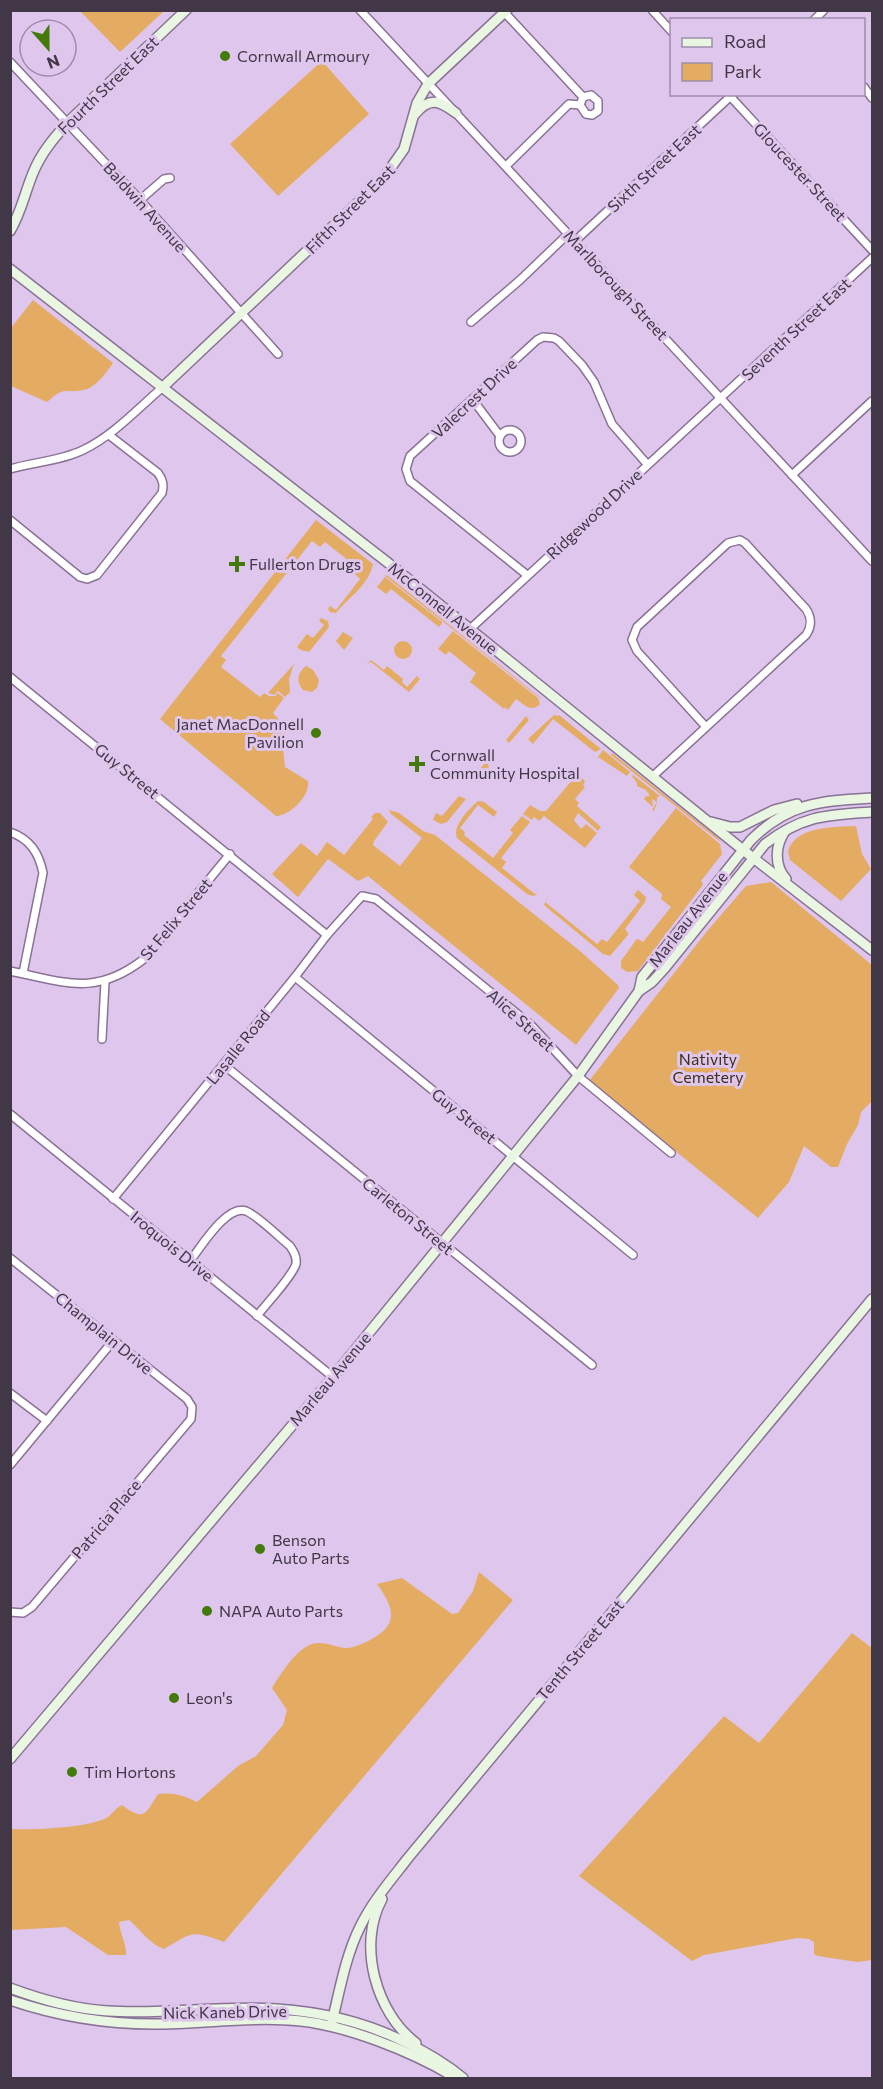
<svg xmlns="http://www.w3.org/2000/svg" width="883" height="2089" font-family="Commissioner,sans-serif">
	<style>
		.green { fill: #e3ac62 }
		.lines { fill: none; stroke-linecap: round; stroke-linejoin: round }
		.street-casing { stroke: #897296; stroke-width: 10 }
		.secondary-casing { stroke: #897296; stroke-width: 12 }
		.street { stroke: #fff; stroke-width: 7 }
		.secondary { stroke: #e9f6e1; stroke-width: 9 }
		.poi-dot { fill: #447a0b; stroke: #dfc6ed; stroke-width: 2 }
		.labels { text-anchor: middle; stroke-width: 6; stroke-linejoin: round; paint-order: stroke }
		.poi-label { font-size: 16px; fill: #413746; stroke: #dfc6ed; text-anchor: start }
		.street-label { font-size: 16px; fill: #413746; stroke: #dfc6ed }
		.park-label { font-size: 16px; fill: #3e2f1b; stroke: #dfc6ed }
	</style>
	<rect width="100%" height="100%" fill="#dfc6ed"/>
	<g class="green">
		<path d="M80 11H164L120 52Z"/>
		<path d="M322 61 369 114 278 196 230 144Z"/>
		<path d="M33 300 113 363C106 373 96 387 84 390 63 394 66 385 47 402L11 386V328Z"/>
		<path d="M316 520 373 564C369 585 349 597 336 613L330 612 328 609 330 606 336 610 360 579 355 574 359 569 325 542 320 547 312 541 221 656 226 660 221 667 260 697 264 693 269 696H275L278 693 284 698 273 713 288 730 282 738 285 767 308 781C310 796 291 815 276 816L160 719Z"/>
		<path d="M384 575 388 576 541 698H540Z"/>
		<path d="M385 577 442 622V623L439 627 391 589 386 594 377 587Z"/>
		<path d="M321 618 328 621 329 627 309 652 301 650 297 647 307 634 313 638 324 625 319 621Z"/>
		<path d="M453 631 538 698 540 704C531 713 525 705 516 699L508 710 505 707 504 709 470 682 476 673 449 651 446 655 438 649Z"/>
		<path d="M343 632 353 638 344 650 336 641Z"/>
		<circle cx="403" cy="650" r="9"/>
		<path d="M371 660 384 670 387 666 403 679 402 682 407 687 417 676 420 679 409 692 371 662 367 664Z"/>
		<path d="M294 664 289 679 290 692 285 697 278 691 274 695 268 693Z"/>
		<path d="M306 666 313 670 319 680 317 688 312 692 303 690C296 682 297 673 306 666Z"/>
		<path d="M554 715 557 716 559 715 601 749 595 752 553 719 533 744 528 739Z"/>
		<path d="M526 716 529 720 509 743 506 740Z"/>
		<path d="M603 750 630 772 627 776 598 757Z"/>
		<path d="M612 753 717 837 722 843 611 755Z"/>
		<path d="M485 763 488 764 489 769 479 782H474L472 778Z"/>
		<path d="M633 775 660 796 657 797V803L654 811 652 810 657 802 652 799 653 807 644 799 646 796H650L646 790 637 786V783L632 776Z"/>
		<path d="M579 776 585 781 583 785 585 787 575 799 579 803 577 806 601 827 598 831 578 813 574 820 581 829 586 824 597 833 585 848 544 816 539 821 534 817 532 820 523 814 530 805 540 811H546L574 778Z"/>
		<path d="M459 796 466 799 447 822 441 824 433 820 436 813 442 816Z"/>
		<path d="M478 801 484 802 497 812 494 817 478 805 460 828 465 832 464 835 493 858 513 833 510 830 522 816 530 822 501 858 506 862 502 868 535 894 537 893 536 895 532 896 527 894 457 838C452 826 469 809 478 801Z"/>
		<path d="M676 808 720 844 722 854 701 881 703 883 702 886 638 971 627 972 621 968V961L636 940 638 939 643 942 671 907 661 899 662 894 629 867Z"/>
		<path d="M389 810 399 813 423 831 435 835 580 951 618 985 619 988 576 1045 368 876 358 881 328 859 298 897 272 874 301 843 317 856 327 842 344 855 373 819 371 817 375 813H380L388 822 374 841 373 845 400 866 422 838 391 814Z"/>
		<path d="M856 826 862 854 871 869 841 901 790 860 788 851C796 826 834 827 856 826Z"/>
		<path d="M771 882 872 965V1101L861 1112 858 1125 847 1144 838 1167H831L804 1146 789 1182 758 1218 589 1081 708 930 746 886Z"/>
		<path d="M638 890 646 897 645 902 625 929 628 933V935L610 956 603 954 544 905 548 896 545 902 597 944 602 939 607 942 640 901 634 895Z"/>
		<path d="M479 1572 513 1600 224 1942C190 1930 194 1932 164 1949 148 1943 141 1930 129 1920L119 1922C120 1934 127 1945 126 1955H108L66 1927 11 1930V1829C32 1830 90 1828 108 1817 113 1813 116 1808 122 1805 145 1822 145 1814 158 1794 172 1792 184 1795 197 1802L238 1766 256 1756 283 1725 287 1710 272 1688C280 1675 296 1649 312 1644 323 1640 336 1648 348 1648 356 1647 364 1643 370 1640 400 1624 394 1608 377 1584L402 1578 452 1614 458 1613 473 1591Z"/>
		<path d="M852 1633 872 1648V1960L857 1962 818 1956 814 1954V1942L809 1939 797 1938 704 1955 692 1961 579 1876 724 1716 759 1743Z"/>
	</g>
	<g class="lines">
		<g class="street-casing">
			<g id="street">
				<path d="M360 10 872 561"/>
				<path d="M652 10 672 32"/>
				<path d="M505 13 583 97 580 105 569 104 506 166"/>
				<path d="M814 20 824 10"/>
				<path d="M10 62 140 200 278 354"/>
				<path d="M864 87 872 98"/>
				<path d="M728 94 872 250"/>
				<path d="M580 105 586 114 592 115 598 111V101L591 95 583 97"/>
				<path d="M140 200 164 179 170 178"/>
				<path d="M575 241 733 94"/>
				<path d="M471 322 520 280 568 234"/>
				<path d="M473 400 500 436"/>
				<circle cx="510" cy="441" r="11"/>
				<path d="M10 469C34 462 60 461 83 450 114 435 137 409 163 387"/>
				<path d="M792 475 872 401"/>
				<path d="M10 520 80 577 87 579 97 575 162 493C164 485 163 480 158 473L109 435"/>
				<path d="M527 575 410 481 406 469 410 456 537 340 543 337 554 338 559 341 582 365 594 382 612 424 647 464"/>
				<path d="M469 630 872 258"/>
				<path d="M10 677 327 935"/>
				<path d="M652 777 806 635C812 626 812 618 806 609L745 543 740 540 728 543 637 627 632 640 637 651 706 727"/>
				<path d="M10 832C30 839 39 853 43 873L23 973"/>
				<path d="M10 971C65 982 95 997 144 959L230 854"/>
				<path d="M295 977 633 1255"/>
				<path d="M102 1039 105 982"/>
				<path d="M224 1065 592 1365"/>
				<path d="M10 1114 333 1377"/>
				<path d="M113 1199 295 977 327 935 362 896 376 899 531 1025 578 1076 671 1153"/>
				<path d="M10 1258 187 1399 192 1407 191 1419 32 1607 23 1613 10 1612"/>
				<path d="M190 1261C201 1247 227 1204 246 1211 258 1216 280 1238 290 1246 294 1252 297 1257 296 1264 292 1277 266 1304 257 1316"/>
				<path d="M10 1393 47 1421"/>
				<path d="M10 1465 113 1341"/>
			</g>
		</g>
		<g class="secondary-casing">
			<g id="secondary">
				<path d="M415 114C430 96 440 101 456 113"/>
				<path d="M10 231C21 213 25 192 33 173 41 153 54 138 68 122L186 10"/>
				<path d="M10 269 387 562 743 850 872 950"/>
				<path d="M163 387 383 179 404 149 417 103 428 84 507 10"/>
				<path d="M711 822 730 827H740L774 810 797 804"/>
				<path d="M785 831C775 846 774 865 786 879"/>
				<path d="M639 991 652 982 664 969 765 844C803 815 827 815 872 812"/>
				<path d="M10 1759 333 1377 578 1076 639 991 642 977 751 840C789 802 822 801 872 798"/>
				<path d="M382 1899C357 1945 376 2013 416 2043"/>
				<path d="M10 1988C42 2000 74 2009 108 2011 164 2015 221 2005 277 2009 322 2012 365 2022 405 2042 426 2052 445 2063 463 2078"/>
				<path d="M10 2000C57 2016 105 2024 154 2024 203 2024 251 2016 301 2021 347 2026 410 2051 451 2075"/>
				<path d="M331 2026C339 1994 345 1957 360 1927 372 1902 391 1880 408 1858L872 1299"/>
			</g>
		</g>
		<use href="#street" class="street"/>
		<use href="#secondary" class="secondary"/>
	</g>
	<g class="poi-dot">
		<circle cx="225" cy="56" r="6"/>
		<path d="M234 555h6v6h6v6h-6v6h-6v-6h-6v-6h6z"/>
		<circle cx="316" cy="733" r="6"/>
		<path d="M414 755h6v6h6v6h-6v6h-6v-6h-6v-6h6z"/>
		<circle cx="260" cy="1549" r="6"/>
		<circle cx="207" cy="1611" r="6"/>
		<circle cx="174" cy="1698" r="6"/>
		<circle cx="72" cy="1772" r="6"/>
	</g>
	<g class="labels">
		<g class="poi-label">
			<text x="237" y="62">Cornwall Armoury</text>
			<text x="249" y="570">Fullerton Drugs</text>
			<text x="304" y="730" text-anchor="end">Janet MacDonnell<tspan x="304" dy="18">Pavilion</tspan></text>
			<text x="430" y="761">Cornwall<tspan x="430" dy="18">Community Hospital</tspan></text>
			<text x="272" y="1546">Benson<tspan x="272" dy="18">Auto Parts</tspan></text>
			<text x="219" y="1617">NAPA Auto Parts</text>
			<text x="186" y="1704">Leon's</text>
			<text x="84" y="1778">Tim Hortons</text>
		</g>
		<g class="street-label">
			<text transform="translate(108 85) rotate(-44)" y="6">Fourth Street East</text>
			<text transform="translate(654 168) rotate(-43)" y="6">Sixth Street East</text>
			<text transform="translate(800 172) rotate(47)" y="6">Gloucester Street</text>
			<text transform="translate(145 207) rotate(48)" y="6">Baldwin Avenue</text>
			<text transform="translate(350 209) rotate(-45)" y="6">Fifth Street East</text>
			<text transform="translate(616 285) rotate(47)" y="6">Marlborough Street</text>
			<text transform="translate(796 329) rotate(-43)" y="6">Seventh Street East</text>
			<text transform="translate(474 398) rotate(-43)" y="6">Valecrest Drive</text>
			<text transform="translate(594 514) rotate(-43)" y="6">Ridgewood Drive</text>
			<text transform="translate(443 608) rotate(39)" y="6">McConnell Avenue</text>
			<text transform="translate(127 771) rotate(39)" y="6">Guy Street</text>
			<text transform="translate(176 919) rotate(-50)" y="6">St Felix Street</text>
			<text transform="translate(688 919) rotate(-52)" y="6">Marleau Avenue</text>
			<text transform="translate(521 1020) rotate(42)" y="6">Alice Street</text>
			<text transform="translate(238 1047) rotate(-51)" y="6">Lasalle Road</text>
			<text transform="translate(464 1116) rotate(39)" y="6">Guy Street</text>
			<text transform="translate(408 1216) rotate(39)" y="6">Carleton Street</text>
			<text transform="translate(172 1246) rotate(39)" y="6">Iroquois Drive</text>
			<text transform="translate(104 1333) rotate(39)" y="6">Champlain Drive</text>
			<text transform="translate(330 1379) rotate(-50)" y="6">Marleau Avenue</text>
			<text transform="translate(106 1519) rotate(-50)" y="6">Patricia Place</text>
			<text transform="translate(580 1650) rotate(-50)" y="6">Tenth Street East</text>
			<text transform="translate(225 2012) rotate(-1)" y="6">Nick Kaneb Drive</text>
		</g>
		<g class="park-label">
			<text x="708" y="1065">Nativity<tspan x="708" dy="18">Cemetery</tspan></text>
		</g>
	</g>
	<rect width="883" height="2089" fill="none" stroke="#413746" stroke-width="24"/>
	<rect x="670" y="18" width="195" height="78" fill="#dfc6ed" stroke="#a08daa" stroke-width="1.5"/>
	<rect x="682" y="38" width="30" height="9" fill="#e9f6e1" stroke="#a08daa" stroke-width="1.5"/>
	<text x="724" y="48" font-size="18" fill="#413746">Road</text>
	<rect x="682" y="63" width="30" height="18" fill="#e3ac62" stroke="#a08daa" stroke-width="1.5"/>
	<text x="724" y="78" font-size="18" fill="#413746">Park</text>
	<g transform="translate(48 48) rotate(159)"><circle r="28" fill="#dfc6ed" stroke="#a08daa" stroke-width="1.5"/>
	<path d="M0-4.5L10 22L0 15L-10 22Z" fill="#447a0b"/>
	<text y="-9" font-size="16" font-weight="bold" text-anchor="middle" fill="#413746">N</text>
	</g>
</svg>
